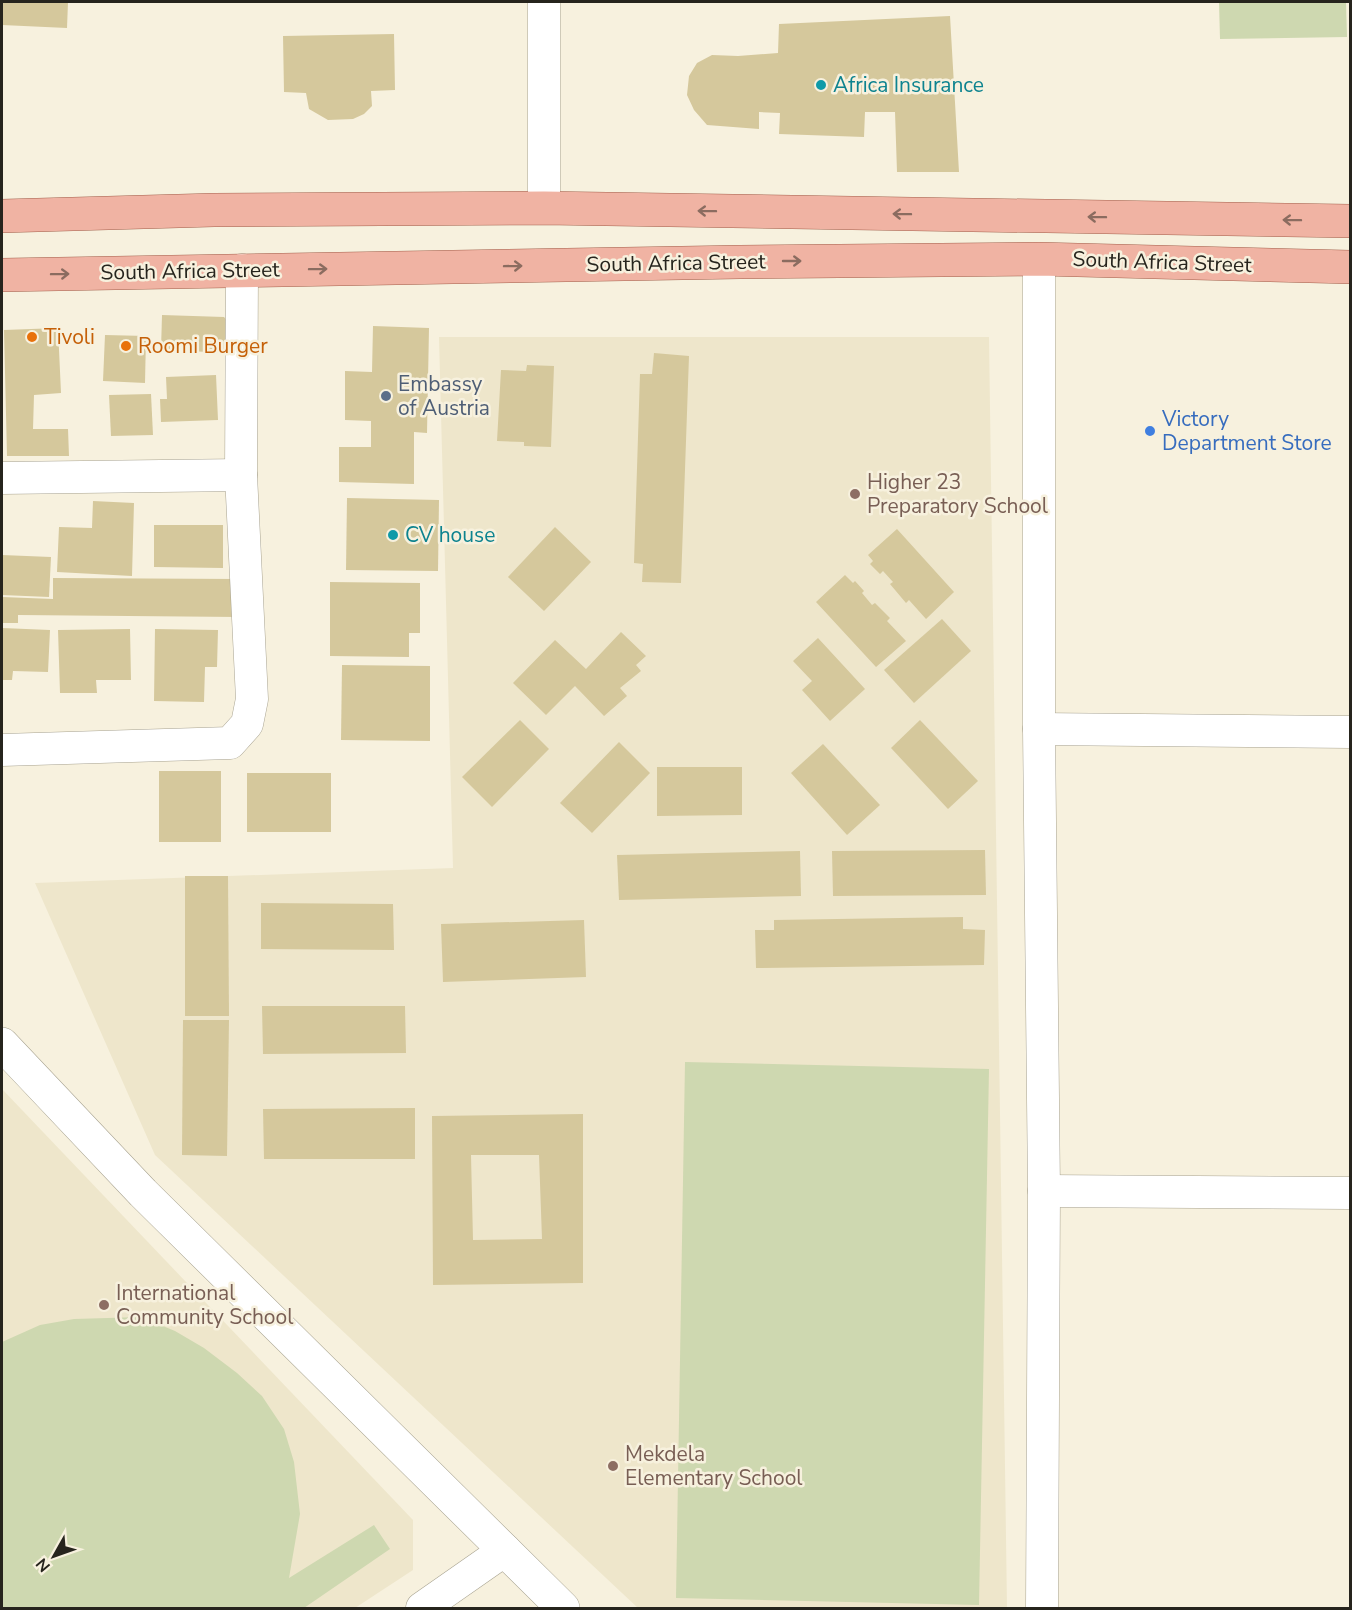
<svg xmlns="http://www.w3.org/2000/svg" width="1352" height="1610" font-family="'Nunito Sans',sans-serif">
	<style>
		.built { fill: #eee6cb }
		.green { fill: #ced8b0 }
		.building { fill: #d5c89c; fill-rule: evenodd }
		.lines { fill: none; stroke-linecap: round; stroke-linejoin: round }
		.street-casing { stroke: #a8a391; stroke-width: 33 }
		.secondary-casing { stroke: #a8a391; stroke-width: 34 }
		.primary-casing { stroke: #a3604c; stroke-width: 34 }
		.street { stroke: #fff; stroke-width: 32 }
		.secondary { stroke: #fff; stroke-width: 33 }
		.primary { stroke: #f0b3a3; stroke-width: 33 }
		.oneway { stroke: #8b6c60 }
		.culture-dot { fill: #0f9aa8; stroke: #f7f1de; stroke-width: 2 }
		.food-dot { fill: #e8710a; stroke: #f7f1de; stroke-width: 2 }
		.service-dot { fill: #5c6f8a; stroke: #f7f1de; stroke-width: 2 }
		.shop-dot { fill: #3f7fe0; stroke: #f7f1de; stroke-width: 2 }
		.education-dot { fill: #8d6e63; stroke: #f7f1de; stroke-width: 2 }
		.labels { text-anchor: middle; stroke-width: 5; stroke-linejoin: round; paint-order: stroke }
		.culture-label { font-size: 21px; fill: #0d838f; stroke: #f7f1de; text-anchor: start }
		.street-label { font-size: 21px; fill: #26241d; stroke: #f7f1de }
		.food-label { font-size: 21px; fill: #c56008; stroke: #f7f1de; text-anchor: start }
		.service-label { font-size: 21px; fill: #4e5e75; stroke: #f7f1de; text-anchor: start }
		.shop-label { font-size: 21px; fill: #366cbe; stroke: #f7f1de; text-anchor: start }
		.education-label { font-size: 21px; fill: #785e54; stroke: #f7f1de; text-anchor: start }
	</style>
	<rect width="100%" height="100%" fill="#f7f1de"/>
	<g class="built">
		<path d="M439 337H989L1007 1608H638L155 1155 35 883 453 868Z"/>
		<path d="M2 1089 413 1520V1570L355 1608H2Z"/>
	</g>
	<g class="green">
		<path d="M1219 2H1346L1347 37 1220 39Z"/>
		<path d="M685 1062 989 1069 979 1605 676 1598Z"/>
		<path d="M141 1317 175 1331 204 1348 237 1373 262 1396 284 1429 294 1462 300 1514 289 1578 374 1525 390 1549 304 1608H2V1342L40 1325 74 1319Z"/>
	</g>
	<g class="building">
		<path d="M2 2H68L67 28 2 25Z"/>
		<path d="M950 16 959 172H897L895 112H865L864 137 779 134 780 113 759 112V129L707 125 694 110 687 95 689 76 697 63 712 55 738 56 778 53 779 24Z"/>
		<path d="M394 34 395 90 371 91 372 106 364 114 353 119 328 120 309 109 306 93 284 92 283 36Z"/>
		<path d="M162 315 224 317 236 331 235 353 161 350Z"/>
		<path d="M373 326 429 328 427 433 414 432V484L339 482V447H371V421L345 420V371L372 372Z"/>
		<path d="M58 328 61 393 34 395 33 429H68L69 456H7L4 330Z"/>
		<path d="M105 335 146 336 145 383 103 381Z"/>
		<path d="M654 353 689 356 681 583 642 582 643 564 634 563 640 374H652Z"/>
		<path d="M527 365 554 366 551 447 524 446V442L497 441 501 370 526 371Z"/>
		<path d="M216 375 218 420 161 422 160 399H167L166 377Z"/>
		<path d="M151 394 153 435 111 436 109 395Z"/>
		<path d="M347 498 439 500 438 571 346 570Z"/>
		<path d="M93 501 134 503 132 576 57 572 59 527 92 528Z"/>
		<path d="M154 525H223V568L154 567Z"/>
		<path d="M555 527 591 562 544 611 508 577Z"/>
		<path d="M897 529 954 592 926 619 909 600 906 603 890 584 893 582 883 571 880 574 870 564 873 561 868 555Z"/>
		<path d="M2 555 51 557 49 597 2 595Z"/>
		<path d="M845 575 853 583 855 581 864 591 862 593 872 605 875 603 890 618 887 621 906 641 876 667 816 602Z"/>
		<path d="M53 578 239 579V617L18 615V623H2V597L53 599Z"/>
		<path d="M330 582 420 583V633H409V657L330 656Z"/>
		<path d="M942 619 971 651 914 703 884 670Z"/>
		<path d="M2 628 50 630 48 672 13 671 12 680H2Z"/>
		<path d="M130 629 131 680H96L97 693H60L58 630Z"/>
		<path d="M155 629 218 630 217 667H205L204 702 154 701Z"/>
		<path d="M621 632 646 656 636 665 641 671 620 688 627 696 604 716 575 686 546 715 513 683 555 640 586 669Z"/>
		<path d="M818 638 865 689 830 721 802 690 812 681 793 661Z"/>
		<path d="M342 665 430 666V741L341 740Z"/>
		<path d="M520 720 549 749 492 807 462 777Z"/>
		<path d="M920 720 978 781 948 809 891 748Z"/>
		<path d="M619 742 650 773 592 833 560 803Z"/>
		<path d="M823 744 880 805 847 835 791 773Z"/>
		<path d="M657 767H742V815L657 816Z"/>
		<rect x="159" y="771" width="62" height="71"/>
		<rect x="247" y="773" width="84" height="59"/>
		<path d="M985 850 986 895 833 896 832 851Z"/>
		<path d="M800 851 801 896 619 900 617 855Z"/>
		<path d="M185 876H228L229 1016H185Z"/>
		<path d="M261 903 393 904 394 950 261 949Z"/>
		<path d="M963 917V929L985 930 984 965 756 968 755 930H774V920Z"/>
		<path d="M584 920 586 977 443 982 441 924Z"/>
		<path d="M262 1006H405L406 1053 263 1054Z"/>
		<path d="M183 1020H229L227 1156 182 1155Z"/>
		<path d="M415 1108V1159H264L263 1109Z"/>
		<path d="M583 1114V1283L433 1285 432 1116ZM471 1155H539L542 1239 473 1240Z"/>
	</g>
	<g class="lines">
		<g class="street-casing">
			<g id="street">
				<path d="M544 208V2"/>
				<path d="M1039 259V729L1044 1191 1042 1608"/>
				<path d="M2 478 241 475"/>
				<path d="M1039 729 1350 732"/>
				<path d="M2 750 230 743 247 724 252 699 241 475 242 270"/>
				<path d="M1044 1191 1350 1193"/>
				<path d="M422 1608 505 1550"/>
			</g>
		</g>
		<g class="secondary-casing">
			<path id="secondary" d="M2 1044 143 1193 563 1608"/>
		</g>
		<g class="primary-casing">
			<g id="primary">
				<path d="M2 216 214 210 544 208 1350 221"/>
				<path d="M2 275 740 262 1039 259 1350 267"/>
			</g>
		</g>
		<use href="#street" class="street"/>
		<use href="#secondary" class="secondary"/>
		<use href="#primary" class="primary"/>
	</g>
	<defs><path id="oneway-shaft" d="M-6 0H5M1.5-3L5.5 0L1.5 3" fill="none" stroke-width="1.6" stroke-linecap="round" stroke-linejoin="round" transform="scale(1.5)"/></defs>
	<g class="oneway">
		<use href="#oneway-shaft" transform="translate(707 211) rotate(-179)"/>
		<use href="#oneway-shaft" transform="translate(902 214) rotate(-179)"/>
		<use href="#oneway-shaft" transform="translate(1097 217) rotate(-179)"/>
		<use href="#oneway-shaft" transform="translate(1292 220) rotate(-179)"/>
		<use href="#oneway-shaft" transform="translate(792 261)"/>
		<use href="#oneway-shaft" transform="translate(513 266) rotate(-1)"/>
		<use href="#oneway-shaft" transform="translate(318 269) rotate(-1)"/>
		<use href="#oneway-shaft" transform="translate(60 274) rotate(-1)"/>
	</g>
	<g class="culture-dot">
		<circle cx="821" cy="85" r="6"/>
		<circle cx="393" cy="535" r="6"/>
	</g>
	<g class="food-dot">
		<circle cx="32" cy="337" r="6"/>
		<circle cx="126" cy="346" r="6"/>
	</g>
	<circle class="service-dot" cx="386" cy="396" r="6"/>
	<circle class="shop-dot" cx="1150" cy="431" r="6"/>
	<g class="education-dot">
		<circle cx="855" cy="494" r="6"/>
		<circle cx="104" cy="1305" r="6"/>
		<circle cx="613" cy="1466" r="6"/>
	</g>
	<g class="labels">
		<g class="culture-label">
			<text x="833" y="92">Africa Insurance</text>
			<text x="405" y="542">CV house</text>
		</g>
		<g class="street-label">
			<text transform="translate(1162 262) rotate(2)" y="7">South Africa Street</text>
			<text transform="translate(676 263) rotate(-1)" y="7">South Africa Street</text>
			<text transform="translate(190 271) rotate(-1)" y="7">South Africa Street</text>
		</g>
		<g class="food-label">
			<text x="44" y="344">Tivoli</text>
			<text x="138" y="353">Roomi Burger</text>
		</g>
		<g class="service-label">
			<text x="398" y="391">Embassy<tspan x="398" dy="24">of Austria</tspan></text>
		</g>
		<g class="shop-label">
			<text x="1162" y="426">Victory<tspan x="1162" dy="24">Department Store</tspan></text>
		</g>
		<g class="education-label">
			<text x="867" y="489">Higher 23<tspan x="867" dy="24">Preparatory School</tspan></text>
			<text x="116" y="1300">International<tspan x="116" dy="24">Community School</tspan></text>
			<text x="625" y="1461">Mekdela<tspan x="625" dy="24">Elementary School</tspan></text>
		</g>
	</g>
	<rect width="1352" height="1610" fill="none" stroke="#26241d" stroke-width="6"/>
	<g transform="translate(54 1556) rotate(230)" stroke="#f7f1de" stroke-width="4.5" paint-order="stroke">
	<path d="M0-4.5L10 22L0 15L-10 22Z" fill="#26241d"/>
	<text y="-9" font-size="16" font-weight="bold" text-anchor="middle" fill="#26241d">N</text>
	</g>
</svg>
